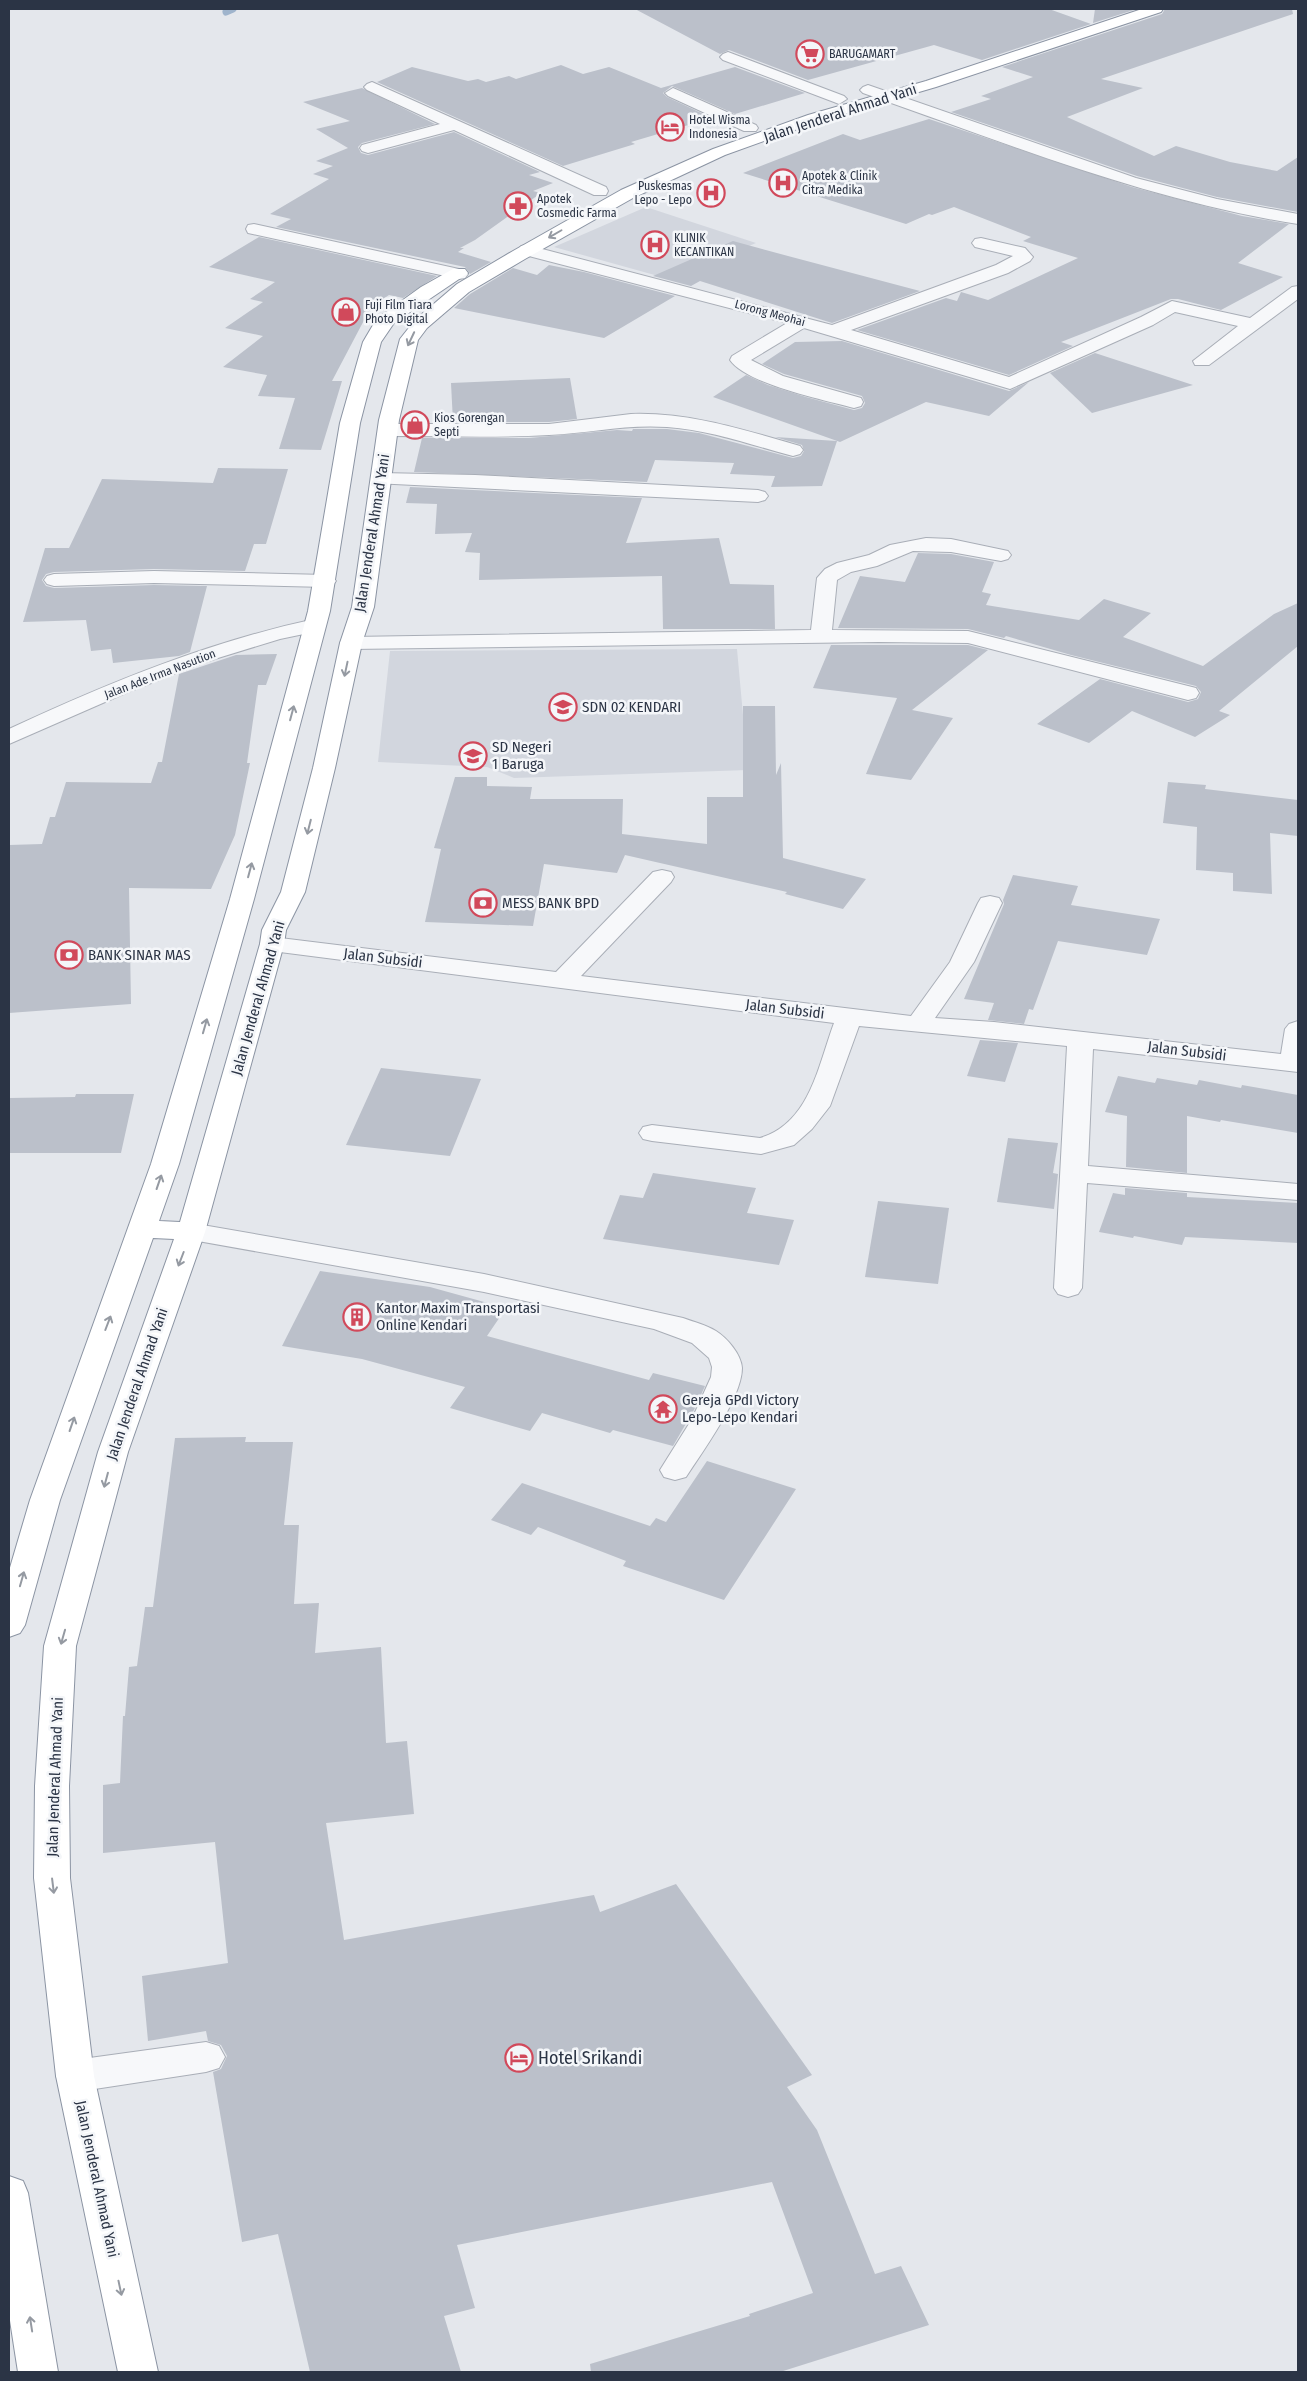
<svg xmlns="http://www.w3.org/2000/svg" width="1307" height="2381" font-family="'Fira Sans Condensed',sans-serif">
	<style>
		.built { fill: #d2d6de }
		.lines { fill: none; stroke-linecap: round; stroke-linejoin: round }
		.stream { stroke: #9fb4cc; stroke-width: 7 }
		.building { fill: #bbc0ca }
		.minor-casing { stroke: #a9aeb7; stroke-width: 2 }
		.highway-casing { stroke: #8b94a3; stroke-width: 2 }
		.minor { fill: #f7f8fa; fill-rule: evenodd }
		.highway { fill: #fff; fill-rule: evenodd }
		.oneway { stroke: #959aa2 }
		.labels { text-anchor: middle; stroke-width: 5; stroke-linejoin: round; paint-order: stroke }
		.far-poi-label { font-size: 12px; fill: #2b3445; stroke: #f4f6f9; text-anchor: start }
		.far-street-label { font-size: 12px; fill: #2b3445; stroke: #f4f6f9 }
		.street-label { font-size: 15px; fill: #2b3445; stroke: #f4f6f9 }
		.poi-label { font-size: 15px; fill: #2b3445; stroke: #f4f6f9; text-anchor: start }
		.near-poi-label { font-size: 18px; fill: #2b3445; stroke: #f4f6f9; text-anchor: start }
	</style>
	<rect width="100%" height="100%" fill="#e4e7ec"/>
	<g class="built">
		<path d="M646 207 756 243 669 279 554 247Z"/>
		<path d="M737 649 748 770 514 778 487 767 378 762 390 651Z"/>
	</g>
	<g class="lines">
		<path class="stream" d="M226 12 233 9"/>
	</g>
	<g class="building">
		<path d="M635 9H1049L1091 24 982 60 934 45 808 80 729 50 720 54Z"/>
		<path d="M1095 9H1137L1093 23Z"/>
		<path d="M1165 9H1292L1293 14 1101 79 1143 88 1067 117 1154 156 1176 146 1230 162 1277 171 1298 157V212L1217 197 1137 176 951 112 991 99 981 96 1033 77 1002 67 1162 14Z"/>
		<path d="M561 65 583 74 609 67 661 88 735 67 805 93 735 114 672 86 663 93 667 97 712 118 631 142 635 144 563 166 377 82 412 67 468 81 478 79 486 82 509 76 516 79Z"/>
		<path d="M362 88 435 124 362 143 358 147 361 153 368 155 454 132 540 172 529 175 553 183 533 191 541 193 475 240 460 248H464L458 252 491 262 470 274 465 267 276 227 291 219 270 214 329 179 313 174 333 166 316 161 348 148 316 129 350 121 303 102Z"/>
		<path d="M929 119 1132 187 1242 216 1289 224 1238 263 1283 277 1221 310 1178 299H1171L1061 342 1073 346 1009 375 857 330 946 298 957 301 961 292 988 300 1078 258 1023 241 1031 237 954 207 932 215 929 214 906 224 743 173 843 134 860 140Z"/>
		<path d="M259 237 437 276 403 298 389 295 371 307 332 381H342L321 450 279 449 295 398 258 396 267 375 223 367 263 336 225 328 263 302 250 299 275 282 209 267Z"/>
		<path d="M733 241 788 256 920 291 832 323 700 281 691 286 653 276Z"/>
		<path d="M549 265 584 272 675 296 604 338 454 308 470 294 513 268 537 275Z"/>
		<path d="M842 341 1009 391 1029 382 989 416 926 402 840 442 713 397 746 375 768 385 806 397 854 410 862 408 865 403 862 396 784 374 762 364 795 342Z"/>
		<path d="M1095 353 1193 385 1092 413 1050 373Z"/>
		<path d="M570 378 577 419 549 422H453L451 383Z"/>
		<path d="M633 429H667L699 433 793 458 801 456 804 451 802 445 775 437 837 441 822 486 771 487 775 476 730 474 734 463 655 460 647 482 414 472 422 438H529L617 430 632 431Z"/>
		<path d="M218 468 288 469 266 544H254L245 571 154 569 54 572 46 574 42 580 46 586 54 588 154 585 207 586 190 652 179 656 113 663 111 649 91 651 86 620 23 622 45 548H69L102 479 213 483Z"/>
		<path d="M410 487 642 498 626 543 719 538 730 584 774 585 775 629H663L662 576 479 580 480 553 465 552 472 533 435 534 437 504 406 503Z"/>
		<path d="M918 553 951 554 994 562 982 592 991 594 986 605 1079 620 1104 599 1151 613 1123 637 1203 666 1274 614 1298 603V646L1219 711 1230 715 1195 737 1132 711 1089 743 1037 724 1100 679 1188 702 1198 699 1201 692 1196 686 1071 655 1006 636 1004 638 968 629 838 628 860 576 905 582Z"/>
		<path d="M831 645H968L988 650 912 710 953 718 911 780 866 774 897 698 813 688Z"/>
		<path d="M277 654 266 685H258L247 763H250L235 835 211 889 129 888 131 1004 9 1013V845L42 844 50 817H55L66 782 151 783 158 762H162L179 674 236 655Z"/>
		<path d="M743 706H775L776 775 781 763 783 858 866 879 843 909 785 894 787 892 625 855 617 873 544 864 533 926 425 922 441 849 434 848 455 777H487V786L532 787 530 799H623L622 834 707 844V797H743Z"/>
		<path d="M1168 782 1206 785 1205 789 1298 800V836L1270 833 1272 894 1233 891V873L1196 870 1197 827 1163 823Z"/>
		<path d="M1013 875 1078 886 1071 905 1160 919 1147 955 1058 941 1033 1010 1029 1009 1024 1024 988 1020 994 1003 964 999 1004 904 1003 900Z"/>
		<path d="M980 1040 1018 1043 1005 1082 967 1076Z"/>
		<path d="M381 1068 481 1079 450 1156 346 1145Z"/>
		<path d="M1118 1076 1155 1083 1157 1078 1197 1085 1199 1080 1241 1088 1242 1085 1298 1095V1133L1221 1120 1220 1122 1187 1116V1173L1126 1167 1127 1116 1105 1112Z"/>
		<path d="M76 1094H134L121 1153H9V1098L75 1097Z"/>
		<path d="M1008 1138 1058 1143 1053 1173 1058 1174 1054 1209 997 1202Z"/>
		<path d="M653 1173 756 1188 747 1213 794 1220 779 1265 603 1239 620 1195 643 1198Z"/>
		<path d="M1125 1188 1187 1193V1197L1298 1203V1243L1185 1237 1182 1245 1134 1236 1133 1238 1099 1232 1113 1193 1125 1195Z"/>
		<path d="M878 1201 949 1208 938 1284 865 1277Z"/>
		<path d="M320 1271 430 1287 506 1308 487 1336 649 1380 653 1373 705 1386 695 1408 673 1446 613 1430 610 1433 542 1413 530 1431 450 1408 465 1387 362 1359 282 1346Z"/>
		<path d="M246 1437 245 1442H293L284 1525H299L294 1604 319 1603 315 1653 381 1647 386 1743 407 1741 414 1814 326 1823 344 1940 594 1895 600 1912 676 1884 812 2075 787 2087 817 2130 875 2274 901 2266 929 2325 780 2372H591L590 2364 750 2316 749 2314 813 2293 772 2182 457 2245 475 2308 444 2316 461 2372H310L278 2234 242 2242 213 2072 221 2069 227 2056 221 2045 208 2041 206 2031 148 2041 142 1976 228 1963 215 1842 103 1853V1785L120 1783 123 1716H125L129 1667 137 1666 145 1607H153L175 1438Z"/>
		<path d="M707 1461 796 1489 724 1600 623 1566 626 1561 538 1527 531 1535 491 1520 522 1483 650 1526 656 1518 666 1522Z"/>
	</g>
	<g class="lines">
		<g class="minor-casing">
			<g id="minor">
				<path d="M728 52 844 96 847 99 839 104 834 102 723 60 720 57 723 54Z"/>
				<path d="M372 82 606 187 608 191 606 195H594L454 130 368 153 362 151 360 148 362 145 440 124 367 90 364 87 367 84Z"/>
				<path d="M868 85 1136 178 1217 199 1298 214V224C1148 201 1006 143 863 93L860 90 863 87Z"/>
				<path d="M673 88 756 125 758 128 756 131H744L668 96 665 93Z"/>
				<path d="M254 224 459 269 465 270 468 274 465 278 459 279 248 233 246 229 248 225Z"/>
				<path d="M981 238 1025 248 1033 257 1030 261 1008 273 851 330 1009 377 1141 317 1172 301 1250 318 1292 287 1298 286V299L1209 365H1195L1193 361 1238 326 1175 312 1153 325 1010 389 804 328 751 360 783 376 861 398 863 402 861 406 854 408C825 400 746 384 730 360L732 356 787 323 521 254 518 250 521 246 527 245 832 325 996 265 1013 256 975 247 972 243 975 239Z"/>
				<path d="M631 414C689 412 745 430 800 446L803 450 800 454 793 456C751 445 710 430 667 427 627 424 589 433 549 435 496 438 442 436 389 436L382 434 379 430 382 426 389 424H549Z"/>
				<path d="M381 473 475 475 758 490 765 492 768 496 765 500 758 502 374 483 371 479 374 475Z"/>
				<path d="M926 538 951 539 1008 551 1011 555 1008 559 1001 561 951 552 913 551 877 566 851 572 837 580 832 630 968 631 1196 688 1199 693 1196 698 1188 700 968 643 879 642 351 649 343 648 340 643 343 638 351 637 811 630 817 578 825 569 837 563 869 555 890 545Z"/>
				<path d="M154 571 326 575 333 577 336 581 333 585 326 587 154 583 54 586 47 584 44 580 47 576 54 574Z"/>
				<path d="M315 619 323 620 326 625 323 630 280 639 205 662 128 692 9 744V729C108 683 208 642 315 619Z"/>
				<path d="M662 870 671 872 674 877 671 882 581 976 911 1016 950 962 978 903 981 898 990 896 999 898 1002 903 974 962 935 1018 994 1022 1281 1054 1285 1029 1289 1024 1298 1021V1072L1093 1049 1088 1166 1298 1184V1200L1087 1183 1082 1288 1078 1294 1068 1297 1058 1294 1054 1288 1067 1046 859 1026 830 1106 812 1129 794 1145 761 1154 652 1141 643 1139 639 1133 643 1127 652 1125 760 1138C810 1123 818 1066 834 1023L272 951 263 949 260 944 263 939 272 937 556 972 653 872Z"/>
				<path d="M191 1223 484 1274 683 1318C694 1322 706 1325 716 1331 727 1338 741 1354 742 1368 742 1398 702 1452 686 1477L675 1480 664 1477 660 1470 692 1419 711 1377 712 1367 709 1358 692 1343 654 1329 484 1292 181 1238 177 1232 181 1226Z"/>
				<path d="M206 2042 219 2046 225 2057 219 2068 206 2072 75 2092 62 2087 56 2076 62 2065 75 2060Z"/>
			</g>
		</g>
		<g class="highway-casing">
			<g id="highway">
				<path d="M1142 9H1163L1161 12 936 87 820 121 725 155 633 198 525 259 469 292 427 328 418 340 399 420 374 607 362 643 335 768 305 892 286 930 284 944 205 1232 128 1452 76 1646 69 1786 70 1878 94 2076 158 2372H118L56 2076 34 1878 35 1786 44 1646 98 1452 174 1239 153 1238 60 1500 25 1625 20 1633 9 1637V1571L30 1500 151 1164 230 899 308 611 340 423 363 342 373 325 382 315 421 287 453 269H465L468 273 394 323 381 342 360 423 330 611 254 899 179 1164 159 1221 180 1222 260 944 262 930 281 892 313 768 340 643 352 607 379 420 400 339 415 320 457 284 513 251 621 190 713 149 808 115 926 81Z"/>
				<path d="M9 2176 23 2181 28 2193 58 2372H18L9 2314Z"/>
			</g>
		</g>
		<use href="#minor" class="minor"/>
		<use href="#highway" class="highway"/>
	</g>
	<defs><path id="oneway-shaft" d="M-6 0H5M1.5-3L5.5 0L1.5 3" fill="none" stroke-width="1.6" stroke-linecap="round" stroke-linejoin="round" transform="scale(1.25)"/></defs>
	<g class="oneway">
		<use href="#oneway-shaft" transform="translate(555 234) rotate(150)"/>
		<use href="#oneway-shaft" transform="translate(411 339) rotate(115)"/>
		<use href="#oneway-shaft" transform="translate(346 669) rotate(102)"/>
		<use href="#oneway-shaft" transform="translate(292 713) rotate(-75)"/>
		<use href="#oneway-shaft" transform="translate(309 827) rotate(104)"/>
		<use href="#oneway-shaft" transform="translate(250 870) rotate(-75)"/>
		<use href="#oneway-shaft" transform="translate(205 1026) rotate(-74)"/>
		<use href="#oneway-shaft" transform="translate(159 1182) rotate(-71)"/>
		<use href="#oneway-shaft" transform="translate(181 1259) rotate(111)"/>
		<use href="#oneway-shaft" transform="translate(108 1323) rotate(-69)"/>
		<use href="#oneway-shaft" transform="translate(72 1424) rotate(-71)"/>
		<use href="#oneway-shaft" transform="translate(106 1480) rotate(105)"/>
		<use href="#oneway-shaft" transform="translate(22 1579) rotate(-74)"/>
		<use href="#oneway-shaft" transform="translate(63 1637) rotate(106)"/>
		<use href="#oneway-shaft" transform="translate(53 1886) rotate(83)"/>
		<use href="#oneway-shaft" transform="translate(120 2288) rotate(78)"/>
		<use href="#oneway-shaft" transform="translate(31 2324) rotate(-99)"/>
	</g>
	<defs>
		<g id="supermarket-ring" transform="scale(1.4375)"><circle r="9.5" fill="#f4f6f9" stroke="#d1495b" stroke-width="1.5"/><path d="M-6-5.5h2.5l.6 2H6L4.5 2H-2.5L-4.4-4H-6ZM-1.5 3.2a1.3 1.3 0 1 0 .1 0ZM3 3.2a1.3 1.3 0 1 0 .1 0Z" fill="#d1495b"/></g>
		<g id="hotel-ring" transform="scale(1.4375)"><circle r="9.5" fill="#f4f6f9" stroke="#d1495b" stroke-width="1.5"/><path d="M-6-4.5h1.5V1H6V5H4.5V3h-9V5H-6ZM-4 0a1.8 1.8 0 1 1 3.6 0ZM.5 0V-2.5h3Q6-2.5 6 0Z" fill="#d1495b"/></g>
		<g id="hospital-ring" transform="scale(1.4375)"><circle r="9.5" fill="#f4f6f9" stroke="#d1495b" stroke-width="1.5"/><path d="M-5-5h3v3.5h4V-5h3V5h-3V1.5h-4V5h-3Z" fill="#d1495b"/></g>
		<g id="pharmacy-ring" transform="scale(1.4375)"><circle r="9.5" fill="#f4f6f9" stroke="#d1495b" stroke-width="1.5"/><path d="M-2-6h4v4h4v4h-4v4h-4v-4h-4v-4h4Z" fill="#d1495b"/></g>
		<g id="shop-ring" transform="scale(1.4375)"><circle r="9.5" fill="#f4f6f9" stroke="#d1495b" stroke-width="1.5"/><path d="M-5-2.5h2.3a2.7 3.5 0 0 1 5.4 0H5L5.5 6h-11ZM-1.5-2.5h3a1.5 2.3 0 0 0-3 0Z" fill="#d1495b"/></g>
		<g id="school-ring" transform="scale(1.4375)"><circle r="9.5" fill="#f4f6f9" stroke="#d1495b" stroke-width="1.5"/><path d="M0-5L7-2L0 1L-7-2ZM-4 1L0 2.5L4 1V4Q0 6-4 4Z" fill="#d1495b"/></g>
		<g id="bank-ring" transform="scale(1.4375)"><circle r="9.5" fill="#f4f6f9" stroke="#d1495b" stroke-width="1.5"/><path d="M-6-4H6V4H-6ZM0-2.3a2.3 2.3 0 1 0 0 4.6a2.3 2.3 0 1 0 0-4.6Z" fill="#d1495b"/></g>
		<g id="building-ring" transform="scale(1.4375)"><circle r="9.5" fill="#f4f6f9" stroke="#d1495b" stroke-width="1.5"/><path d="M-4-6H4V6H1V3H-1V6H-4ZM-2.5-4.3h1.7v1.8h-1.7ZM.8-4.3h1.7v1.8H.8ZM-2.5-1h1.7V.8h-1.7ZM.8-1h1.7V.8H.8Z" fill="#d1495b"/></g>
		<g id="temple-ring" transform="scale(1.4375)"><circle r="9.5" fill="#f4f6f9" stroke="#d1495b" stroke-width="1.5"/><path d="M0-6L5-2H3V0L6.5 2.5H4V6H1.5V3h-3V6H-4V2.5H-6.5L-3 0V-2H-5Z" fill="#d1495b"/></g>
	</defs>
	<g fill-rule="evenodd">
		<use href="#supermarket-ring" x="810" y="54"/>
		<use href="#hotel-ring" x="670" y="127"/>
		<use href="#hospital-ring" x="783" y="183"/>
		<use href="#hospital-ring" x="711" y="193"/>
		<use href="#pharmacy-ring" x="518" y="206"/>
		<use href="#hospital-ring" x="655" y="245"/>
		<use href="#shop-ring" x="346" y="312"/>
		<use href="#shop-ring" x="415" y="425"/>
		<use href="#school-ring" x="563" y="707"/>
		<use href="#school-ring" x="473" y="756"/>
		<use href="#bank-ring" x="483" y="903"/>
		<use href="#bank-ring" x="69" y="955"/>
		<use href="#building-ring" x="357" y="1317"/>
		<use href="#temple-ring" x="663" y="1409"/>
		<use href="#hotel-ring" x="519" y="2058"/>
	</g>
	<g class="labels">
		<g class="far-poi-label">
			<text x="829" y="58">BARUGAMART</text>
			<text x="689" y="124">Hotel Wisma<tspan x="689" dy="14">Indonesia</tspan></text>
			<text x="802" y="180">Apotek &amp; Clinik<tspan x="802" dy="14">Citra Medika</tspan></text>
			<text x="692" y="190" text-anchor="end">Puskesmas<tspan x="692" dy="14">Lepo - Lepo</tspan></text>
			<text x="537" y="203">Apotek<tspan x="537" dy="14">Cosmedic Farma</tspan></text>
			<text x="674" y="242">KLINIK<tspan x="674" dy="14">KECANTIKAN</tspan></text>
			<text x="365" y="309">Fuji Film Tiara<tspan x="365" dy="14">Photo Digital</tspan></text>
			<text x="434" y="422">Kios Gorengan<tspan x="434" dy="14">Septi</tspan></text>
		</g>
		<g class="far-street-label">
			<text transform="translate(770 313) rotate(15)" y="4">Lorong Meohai</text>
			<text transform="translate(160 674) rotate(-21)" y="4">Jalan Ade Irma Nasution</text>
		</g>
		<g class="street-label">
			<text transform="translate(840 113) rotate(-18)" y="5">Jalan Jenderal Ahmad Yani</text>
			<text transform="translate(372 533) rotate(-81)" y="5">Jalan Jenderal Ahmad Yani</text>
			<text transform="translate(383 958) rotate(7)" y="5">Jalan Subsidi</text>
			<text transform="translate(258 998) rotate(-74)" y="5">Jalan Jenderal Ahmad Yani</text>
			<text transform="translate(785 1009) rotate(7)" y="5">Jalan Subsidi</text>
			<text transform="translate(1187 1051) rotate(7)" y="5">Jalan Subsidi</text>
			<text transform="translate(137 1384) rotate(-71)" y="5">Jalan Jenderal Ahmad Yani</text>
			<text transform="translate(55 1777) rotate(-88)" y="5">Jalan Jenderal Ahmad Yani</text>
			<text transform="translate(97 2179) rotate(78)" y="5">Jalan Jenderal Ahmad Yani</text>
		</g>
		<g class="poi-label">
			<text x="582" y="712">SDN 02 KENDARI</text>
			<text x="492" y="752">SD Negeri<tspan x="492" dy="17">1 Baruga</tspan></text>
			<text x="502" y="908">MESS BANK BPD</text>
			<text x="88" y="960">BANK SINAR MAS</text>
			<text x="376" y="1313">Kantor Maxim Transportasi<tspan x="376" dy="17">Online Kendari</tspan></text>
			<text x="682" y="1405">Gereja GPdI Victory<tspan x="682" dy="17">Lepo-Lepo Kendari</tspan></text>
		</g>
		<g class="near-poi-label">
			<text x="538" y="2064">Hotel Srikandi</text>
		</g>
	</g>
	<rect width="1307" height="2381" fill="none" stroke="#2b3445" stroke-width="20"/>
</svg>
